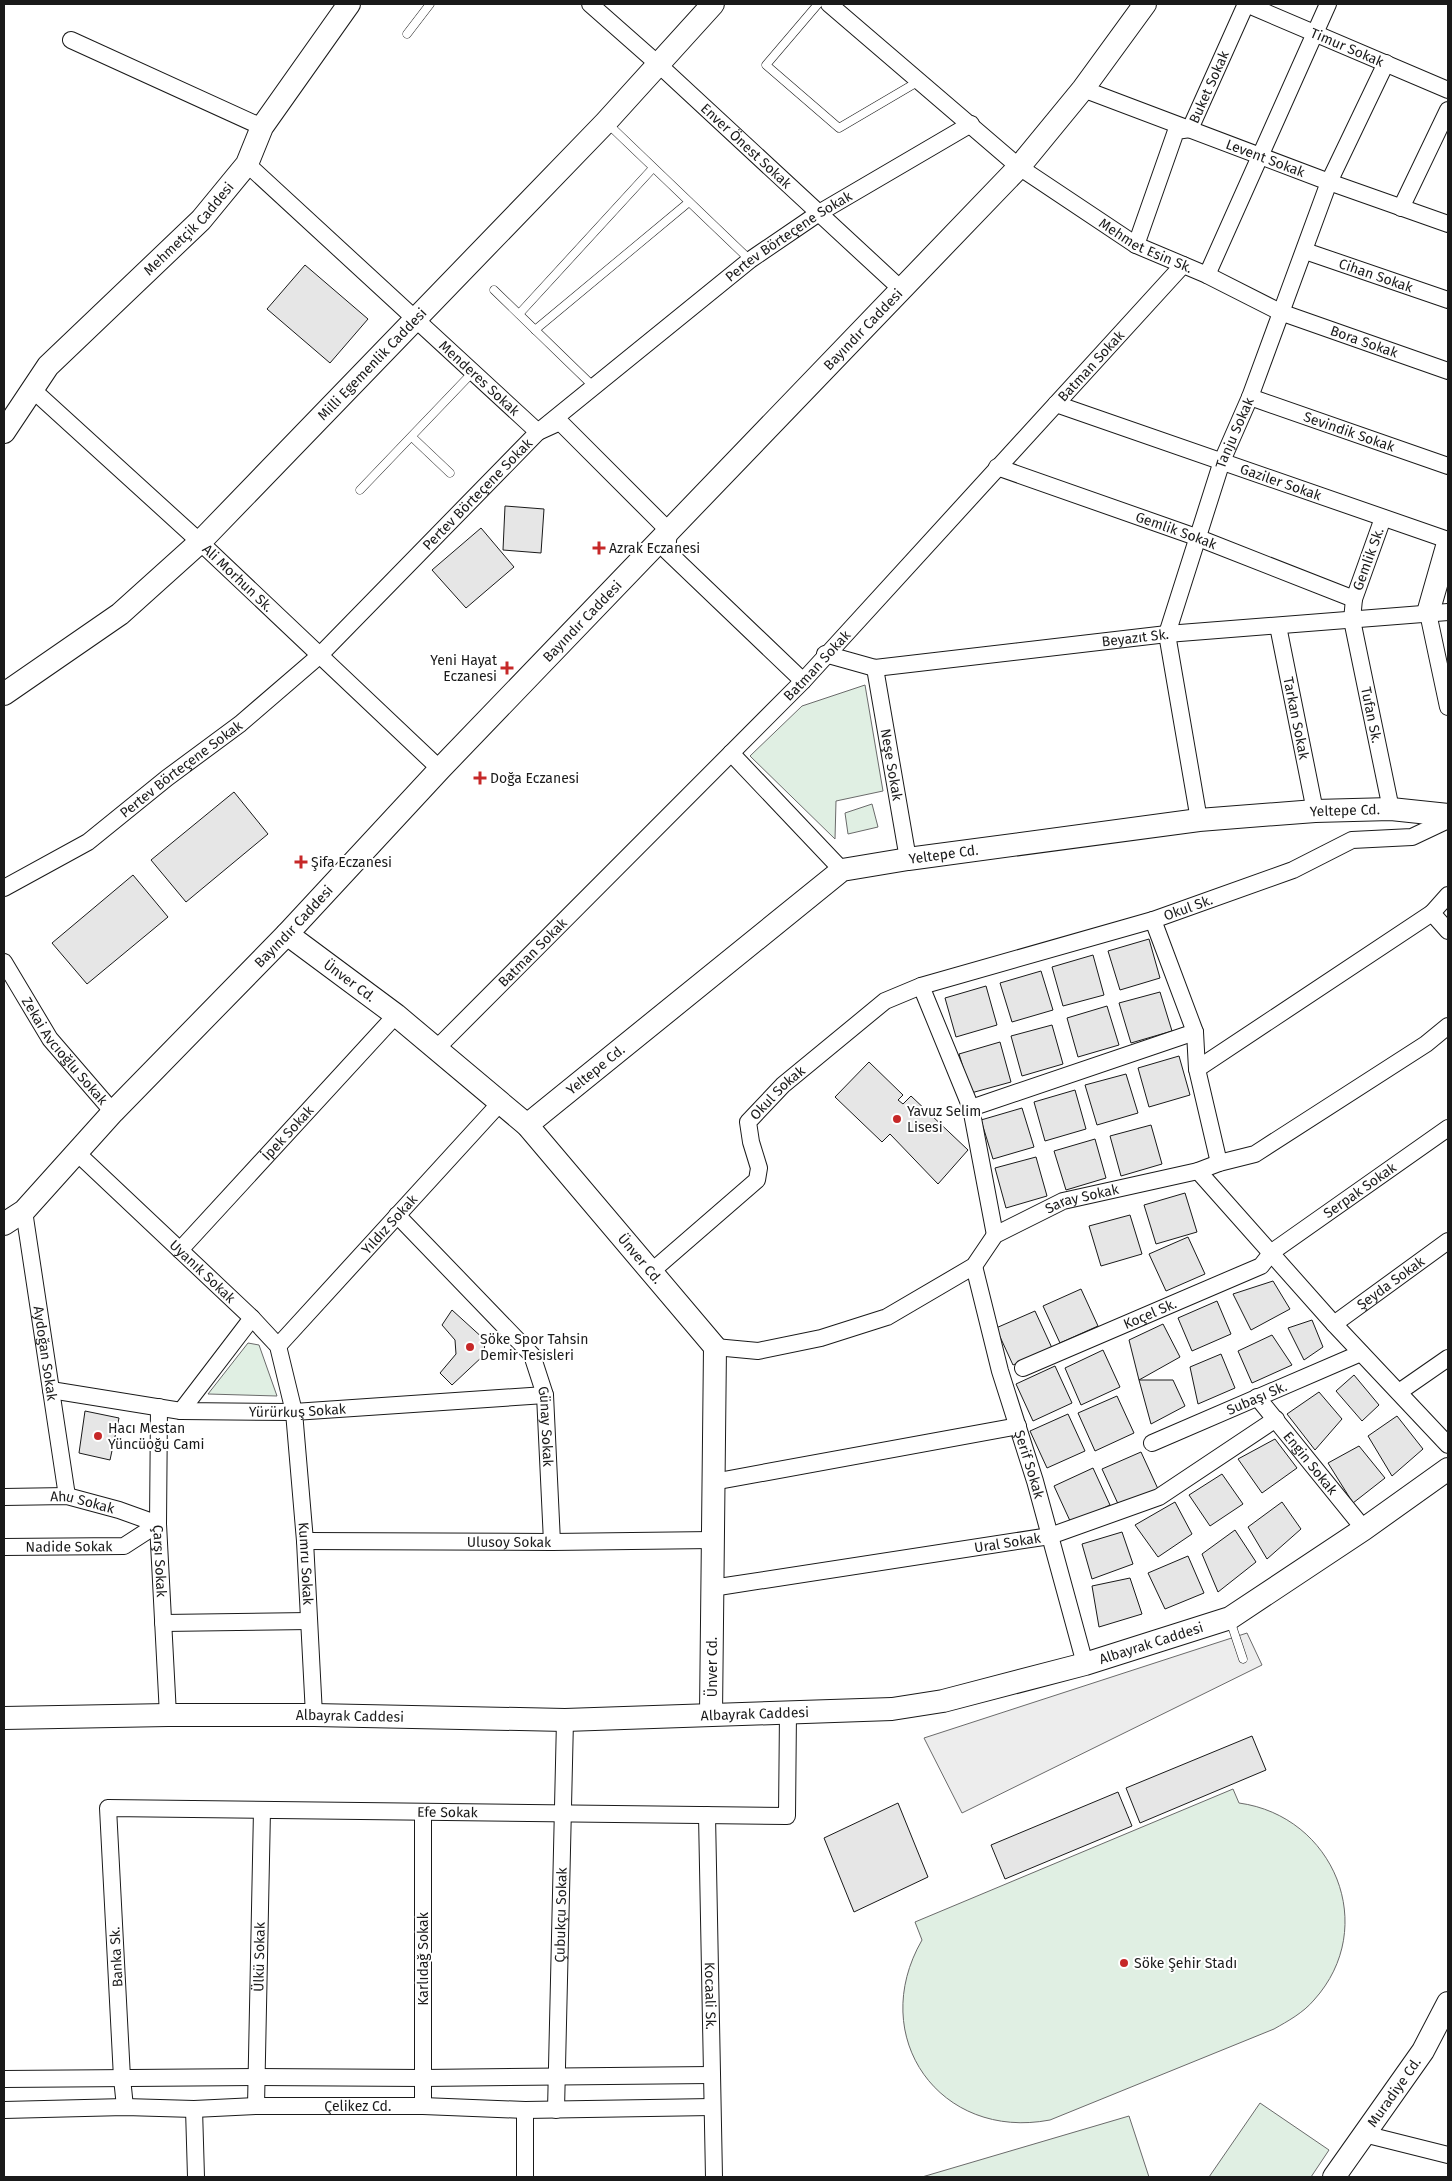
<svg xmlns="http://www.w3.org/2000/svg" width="1452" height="2181" font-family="'Fira Sans',sans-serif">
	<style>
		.green { fill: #e0efe3; stroke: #6a6a6a }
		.parking { fill: #ededed; stroke: #6a6a6a }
		.building { fill: #e6e6e6; stroke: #1a1a1a }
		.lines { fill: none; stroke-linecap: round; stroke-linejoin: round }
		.lane-casing { stroke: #1a1a1a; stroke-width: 9 }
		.street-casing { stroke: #1a1a1a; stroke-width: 18 }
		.secondary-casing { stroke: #1a1a1a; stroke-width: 24 }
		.lane { stroke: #fff; stroke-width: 8 }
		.street { stroke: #fff; stroke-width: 16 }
		.secondary { stroke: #fff; stroke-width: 22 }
		.poi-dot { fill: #c62828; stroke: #fff; stroke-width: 2 }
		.labels { text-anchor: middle; stroke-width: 4; stroke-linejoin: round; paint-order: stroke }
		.street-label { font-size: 14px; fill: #1a1a1a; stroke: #fff }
		.poi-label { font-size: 14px; fill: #1a1a1a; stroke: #fff; text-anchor: start }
	</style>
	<rect width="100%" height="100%" fill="#fff"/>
	<g class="green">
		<path d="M865 685 883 791 836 801 835 839 750 756 802 706Z"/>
		<path d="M872 804 878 827 848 834 845 813Z"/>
		<path d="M248 1343 259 1345 277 1396 208 1394Z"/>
		<path d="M1233 1789 1239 1803C1334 1816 1380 1927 1314 2000 1303 2013 1288 2021 1274 2029L1050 2120C940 2141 866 2037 922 1940L915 1922Z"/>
		<path d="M1260 2103 1329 2150 1311 2177H1209Z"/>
		<path d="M1129 2116 1149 2177H922Z"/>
	</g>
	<path class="parking" d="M1247 1633 1262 1665 962 1813 924 1738Z"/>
	<g class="building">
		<path d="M305 265 368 319 330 363 267 309Z"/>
		<path d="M505 506 544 509 541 553 503 550Z"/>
		<path d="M481 528 514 567 466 608 432 570Z"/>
		<path d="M234 792 268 834 186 902 151 860Z"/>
		<path d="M133 875 168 917 87 984 52 943Z"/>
		<path d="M1149 939 1160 978 1120 990 1108 951Z"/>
		<path d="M1093 955 1104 995 1063 1006 1052 967Z"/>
		<path d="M1041 971 1053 1010 1012 1022 1000 983Z"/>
		<path d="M986 986 997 1025 956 1037 945 998Z"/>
		<path d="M1160 992 1172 1031 1131 1043 1119 1003Z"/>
		<path d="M1107 1006 1119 1045 1078 1057 1067 1018Z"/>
		<path d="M1052 1025 1063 1064 1022 1076 1011 1036Z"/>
		<path d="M1000 1042 1011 1082 971 1093 959 1054Z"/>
		<path d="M1179 1056 1190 1095 1149 1107 1138 1068Z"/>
		<path d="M869 1062 903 1095 898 1100 903 1104 911 1096 968 1150 938 1184 890 1134 882 1142 835 1097Z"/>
		<path d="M1126 1074 1138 1113 1097 1125 1085 1085Z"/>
		<path d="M1075 1090 1086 1129 1045 1141 1034 1102Z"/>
		<path d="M1022 1108 1034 1147 993 1159 981 1120Z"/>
		<path d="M1151 1125 1162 1164 1121 1176 1110 1136Z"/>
		<path d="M1095 1139 1106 1178 1066 1190 1054 1151Z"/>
		<path d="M1036 1157 1047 1196 1006 1208 995 1168Z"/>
		<path d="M1185 1193 1197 1232 1156 1244 1144 1205Z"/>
		<path d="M1130 1215 1142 1254 1101 1266 1089 1226Z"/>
		<path d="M1188 1237 1205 1274 1166 1291 1149 1254Z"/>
		<path d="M1273 1281 1290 1309 1251 1330 1233 1294Z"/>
		<path d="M1081 1289 1098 1326 1060 1343 1043 1306Z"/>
		<path d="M1217 1301 1231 1334 1192 1351 1178 1318Z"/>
		<path d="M452 1310 485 1340 484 1355 452 1385 440 1373 456 1354 455 1340 442 1325Z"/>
		<path d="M1035 1311 1052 1348 1013 1365 996 1328Z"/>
		<path d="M1312 1320 1323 1347 1304 1360 1288 1328Z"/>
		<path d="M1163 1324 1180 1357 1139 1380 1129 1340Z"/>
		<path d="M1272 1335 1292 1365 1252 1383 1238 1351Z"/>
		<path d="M1103 1350 1120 1387 1081 1405 1065 1368Z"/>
		<path d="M1221 1354 1235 1388 1198 1404 1190 1367Z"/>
		<path d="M1055 1366 1072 1403 1033 1421 1016 1384Z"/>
		<path d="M1354 1375 1379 1405 1362 1421 1336 1391Z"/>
		<path d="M1139 1380H1173L1185 1406 1151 1424Z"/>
		<path d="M1319 1392 1342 1419 1315 1450 1287 1414Z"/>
		<path d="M1117 1396 1134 1433 1095 1451 1078 1413Z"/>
		<path d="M85 1411 119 1418 110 1460 79 1453Z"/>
		<path d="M1068 1414 1085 1451 1047 1468 1030 1431Z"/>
		<path d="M1397 1416 1423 1449 1392 1476 1368 1436Z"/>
		<path d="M1275 1439 1297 1468 1262 1493 1238 1459Z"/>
		<path d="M1359 1446 1385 1478 1353 1503 1328 1463Z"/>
		<path d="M1141 1452 1158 1489 1119 1506 1102 1469Z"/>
		<path d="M1093 1468 1110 1505 1071 1523 1054 1486Z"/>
		<path d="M1222 1474 1243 1504 1210 1526 1189 1495Z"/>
		<path d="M1175 1502 1192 1534 1158 1557 1135 1525Z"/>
		<path d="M1282 1502 1301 1529 1267 1559 1248 1527Z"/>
		<path d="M1235 1530 1256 1562 1218 1592 1202 1554Z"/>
		<path d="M1122 1532 1133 1564 1092 1579 1082 1544Z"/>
		<path d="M1188 1556 1204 1593 1165 1609 1148 1573Z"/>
		<path d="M1130 1578 1142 1614 1099 1627 1092 1586Z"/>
		<path d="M1252 1736 1266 1770 1140 1823 1126 1788Z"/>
		<path d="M1118 1792 1132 1826 1005 1879 991 1845Z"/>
		<path d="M898 1803 928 1877 854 1912 824 1838Z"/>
	</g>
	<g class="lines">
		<g class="lane-casing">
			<g id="lane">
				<path d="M818 4 766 65 839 128 919 81"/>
				<path d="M407 34 430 4"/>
				<path d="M607 123 750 260"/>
				<path d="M494 290 594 387"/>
				<path d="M519 314 653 168"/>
				<path d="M535 330 689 202"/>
				<path d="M412 437 450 473"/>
				<path d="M360 490 473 372"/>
				<path d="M1230 1620 1243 1659"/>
			</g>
		</g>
		<g class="street-casing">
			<g id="street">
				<path id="s1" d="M590 4 658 64 901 289"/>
				<path id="s2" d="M829 4 1019 167 1136 245 1207 275 1280 312 1448 371"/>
				<path id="s3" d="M1246 4 1448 90"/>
				<path d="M71 40 262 127"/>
				<path id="s4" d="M1083 89 1329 182 1448 224"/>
				<path id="s5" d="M247 164 538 432 560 422 669 531 667 551 803 681"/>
				<path d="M1401 208 1448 110"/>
				<path id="s6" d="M1136 245 1176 131 1190 129 1246 4"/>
				<path id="s7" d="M1305 251 1448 300"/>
				<path d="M1207 275 1328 4"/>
				<path id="s8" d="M33 390 200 542 440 769"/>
				<path id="s9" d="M1250 397 1448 466"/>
				<path id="s10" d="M1056 404 1448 540"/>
				<path id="s11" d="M997 467 1196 537 1354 599"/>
				<path id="s12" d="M1383 518 1354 599 1352 620 1391 809"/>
				<path d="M1428 613 1448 707"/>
				<path id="s13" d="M1278 626 1315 811"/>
				<path id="s14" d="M825 654 875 668 1167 634 1448 612"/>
				<path id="s15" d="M875 668 908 859"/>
				<path d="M731 753 842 870"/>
				<path id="s16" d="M1199 820 1167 634 1222 461 1250 397 1329 182 1386 63"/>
				<path id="s17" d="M4 888 88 842 167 778 240 724 319 656 538 432 750 260 819 213 971 124"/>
				<path d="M1448 895 1432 913 1448 931"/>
				<path d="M1153 920 1195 1032 1197 1069 1219 1163"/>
				<path id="s18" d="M4 962 50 1039 113 1112"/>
				<path d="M921 986 971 1108 995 1235"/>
				<path id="s19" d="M435 1050 803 681 1183 265"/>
				<path d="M1197 1069 1432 913"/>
				<path d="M971 1108 1195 1032"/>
				<path id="s20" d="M76 1152 252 1318 278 1346 294 1412 305 1541 314 1715"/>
				<path d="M1198 1171 1334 1324 1448 1445"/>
				<path id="s21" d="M24 1211 67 1496"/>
				<path id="s22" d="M397 1215 532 1355 545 1395 552 1542"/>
				<path id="s23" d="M180 1250 396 1015"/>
				<path id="s24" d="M974 1266 1000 1371 1035 1481 1085 1664"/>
				<path id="s25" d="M652 1271 757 1180 759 1168 751 1142 748 1122 783 1085 885 1001 921 986 1153 920 1293 870 1352 840 1412 837 1448 820"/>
				<path id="s26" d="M1334 1324 1448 1241"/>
				<path id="s27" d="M278 1346 500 1103"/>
				<path id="s28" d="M715 1347 758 1351 821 1338 887 1317 974 1266 995 1235 1063 1201 1198 1171 1219 1163 1255 1154 1426 1044 1448 1026"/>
				<path id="s29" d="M1023 1368 1261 1266 1272 1252 1448 1128"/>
				<path id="s30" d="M51 1390 181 1411 294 1412 545 1395"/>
				<path d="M1399 1392 1448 1358"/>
				<path id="s31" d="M1257 1397 1364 1529"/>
				<path id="s32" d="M159 1407 158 1524 168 1715"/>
				<path d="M181 1411 252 1318"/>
				<path id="s33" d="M1152 1443 1361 1353"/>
				<path d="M713 1482 1018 1426"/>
				<path id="s34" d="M4 1497 67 1496 119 1510 158 1524"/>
				<path id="s35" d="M305 1541 552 1542 712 1540"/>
				<path id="s36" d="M4 1547 124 1546 158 1524"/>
				<path id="s37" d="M712 1588 1050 1536 1159 1497 1276 1419"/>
				<path d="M163 1623 309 1621"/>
				<path id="s38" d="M707 1815 714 2177"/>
				<path d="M4 2079 256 2077 423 2078 711 2075"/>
				<path id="s39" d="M256 2106 262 1810"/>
				<path d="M423 2106V1812"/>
				<path id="s40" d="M125 2107 122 2078 108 1808 787 1816 788 1712"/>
				<path d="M194 2109 196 2177"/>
				<path id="s41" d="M4 2110 125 2107 194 2109 256 2106H423L525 2110 712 2107"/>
				<path id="s42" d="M556 2110 565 1720"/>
				<path d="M1364 2134 1448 2155"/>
				<path d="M525 2177V2110"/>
			</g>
		</g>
		<g class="secondary-casing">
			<g id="secondary">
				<path id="s43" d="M4 432 48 366 201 220 247 164 262 127 349 4"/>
				<path d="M1428 613 1448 543"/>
				<path id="s44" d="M4 694 120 614 200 542 606 122 713 4"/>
				<path id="s45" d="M287 934 396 1015 527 1125 715 1347 711 1714"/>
				<path id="s46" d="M527 1125 842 870 908 859 1199 820 1315 811 1391 809 1448 815"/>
				<path id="s47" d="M4 1224 24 1211 113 1112 287 934 440 769 1019 167 1083 89 1145 4"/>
				<path id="s48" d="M4 1718 168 1715H314L565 1720 892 1709 943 1701 1085 1664 1230 1618 1364 1529 1448 1469"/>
				<path id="s49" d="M1334 2177 1423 2051 1448 2003"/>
			</g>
		</g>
		<use href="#lane" class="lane"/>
		<use href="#street" class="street"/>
		<use href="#secondary" class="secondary"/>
	</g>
	<g class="poi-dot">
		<path d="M596.5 540.5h5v5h5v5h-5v5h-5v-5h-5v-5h5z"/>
		<path d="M504.5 660.5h5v5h5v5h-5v5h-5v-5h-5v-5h5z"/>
		<path d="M477.5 770.5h5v5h5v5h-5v5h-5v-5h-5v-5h5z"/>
		<path d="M298.5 854.5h5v5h5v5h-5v5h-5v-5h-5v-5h5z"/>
		<circle cx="897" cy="1119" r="5"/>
		<circle cx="470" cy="1347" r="5"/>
		<circle cx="98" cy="1436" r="5"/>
		<circle cx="1124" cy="1963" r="5"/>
	</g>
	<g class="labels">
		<g class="street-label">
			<text dy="5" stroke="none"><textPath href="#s3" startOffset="110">Timur Sokak</textPath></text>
			<text dy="5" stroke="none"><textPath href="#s6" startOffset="181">Buket Sokak</textPath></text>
			<text dy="5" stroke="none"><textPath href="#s1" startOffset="211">Enver Önest Sokak</textPath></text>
			<text dy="5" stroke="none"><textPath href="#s4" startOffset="195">Levent Sokak</textPath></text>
			<text dy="5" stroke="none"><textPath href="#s43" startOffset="276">Mehmetçik Caddesi</textPath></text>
			<text dy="5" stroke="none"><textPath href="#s17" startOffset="1024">Pertev Börteçene Sokak</textPath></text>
			<text dy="5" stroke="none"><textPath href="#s2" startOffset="400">Mehmet Esin Sk.</textPath></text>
			<text dy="5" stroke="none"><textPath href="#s7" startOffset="75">Cihan Sokak</textPath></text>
			<text dy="5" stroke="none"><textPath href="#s47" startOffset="1241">Bayındır Caddesi</textPath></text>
			<text dy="5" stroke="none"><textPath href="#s2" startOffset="639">Bora Sokak</textPath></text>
			<text dy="5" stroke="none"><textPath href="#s44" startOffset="496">Milli Egemenlik Caddesi</textPath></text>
			<text dy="5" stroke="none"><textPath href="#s19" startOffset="948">Batman Sokak</textPath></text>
			<text dy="5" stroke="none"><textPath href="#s5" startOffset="316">Menderes Sokak</textPath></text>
			<text dy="5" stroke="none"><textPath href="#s9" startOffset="105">Sevindik Sokak</textPath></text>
			<text dy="5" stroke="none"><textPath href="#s16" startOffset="401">Tanju Sokak</textPath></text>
			<text dy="5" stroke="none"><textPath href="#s10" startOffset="238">Gaziler Sokak</textPath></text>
			<text dy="5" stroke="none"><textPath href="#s17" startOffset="619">Pertev Börteçene Sokak</textPath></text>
			<text dy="5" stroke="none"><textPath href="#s11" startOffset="190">Gemlik Sokak</textPath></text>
			<text transform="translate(1368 559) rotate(-70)" y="5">Gemlik Sk.</text>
			<text dy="5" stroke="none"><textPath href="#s8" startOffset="278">Ali Morhun Sk.</textPath></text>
			<text dy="5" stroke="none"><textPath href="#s47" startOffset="836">Bayındır Caddesi</textPath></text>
			<text dy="5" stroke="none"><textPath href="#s14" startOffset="314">Beyazıt Sk.</textPath></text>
			<text dy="5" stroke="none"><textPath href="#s19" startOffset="542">Batman Sokak</textPath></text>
			<text dy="5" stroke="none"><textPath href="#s12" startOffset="204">Tufan Sk.</textPath></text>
			<text dy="5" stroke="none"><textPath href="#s13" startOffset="94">Tarkan Sokak</textPath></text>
			<text dy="5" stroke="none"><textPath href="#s15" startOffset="98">Neşe Sokak</textPath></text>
			<text dy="5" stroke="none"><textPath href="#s17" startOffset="214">Pertev Börteçene Sokak</textPath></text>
			<text dy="5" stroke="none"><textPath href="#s46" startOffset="912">Yeltepe Cd.</textPath></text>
			<text dy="5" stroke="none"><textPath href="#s46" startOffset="508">Yeltepe Cd.</textPath></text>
			<text dy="5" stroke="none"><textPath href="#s25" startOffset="699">Okul Sk.</textPath></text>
			<text dy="5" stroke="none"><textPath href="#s47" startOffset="416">Bayındır Caddesi</textPath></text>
			<text dy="5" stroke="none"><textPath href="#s19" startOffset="138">Batman Sokak</textPath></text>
			<text dy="5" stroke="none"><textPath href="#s45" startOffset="78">Ünver Cd.</textPath></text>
			<text dy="5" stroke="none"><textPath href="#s18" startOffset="108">Zekai Avcıoğlu Sokak</textPath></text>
			<text dy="5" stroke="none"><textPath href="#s46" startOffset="88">Yeltepe Cd.</textPath></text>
			<text dy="5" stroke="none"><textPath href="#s25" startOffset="240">Okul Sokak</textPath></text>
			<text dy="5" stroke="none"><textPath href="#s23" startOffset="159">İpek Sokak</textPath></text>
			<text dy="5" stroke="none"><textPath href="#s29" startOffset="384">Serpak Sokak</textPath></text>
			<text dy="5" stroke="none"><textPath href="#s28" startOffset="410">Saray Sokak</textPath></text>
			<text dy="5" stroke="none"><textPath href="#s27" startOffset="165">Yıldız Sokak</textPath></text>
			<text dy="5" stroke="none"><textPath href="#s45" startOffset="482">Ünver Cd.</textPath></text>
			<text dy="5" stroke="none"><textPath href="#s20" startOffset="174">Uyanık Sokak</textPath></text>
			<text dy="5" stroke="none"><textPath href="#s26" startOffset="70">Şeyda Sokak</textPath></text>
			<text dy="5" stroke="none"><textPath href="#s29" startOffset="138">Koçel Sk.</textPath></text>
			<text dy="5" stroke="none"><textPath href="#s21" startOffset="144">Aydoğan Sokak</textPath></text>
			<text dy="5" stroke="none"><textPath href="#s33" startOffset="114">Subaşı Sk.</textPath></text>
			<text dy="5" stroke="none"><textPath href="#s30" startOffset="248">Yürürkuş Sokak</textPath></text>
			<text dy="5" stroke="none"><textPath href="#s22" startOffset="268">Günay Sokak</textPath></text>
			<text dy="5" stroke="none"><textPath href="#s31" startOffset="85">Engin Sokak</textPath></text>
			<text dy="5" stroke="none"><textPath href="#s24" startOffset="206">Şerif Sokak</textPath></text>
			<text dy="5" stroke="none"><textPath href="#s34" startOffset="79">Ahu Sokak</textPath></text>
			<text dy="5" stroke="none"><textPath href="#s35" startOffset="204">Ulusoy Sokak</textPath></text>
			<text dy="5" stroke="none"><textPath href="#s37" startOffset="299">Ural Sokak</textPath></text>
			<text dy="5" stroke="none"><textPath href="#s36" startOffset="65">Nadide Sokak</textPath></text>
			<text dy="5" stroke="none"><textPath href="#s32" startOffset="154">Çarşı Sokak</textPath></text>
			<text dy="5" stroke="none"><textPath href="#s20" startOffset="500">Kumru Sokak</textPath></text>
			<text dy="5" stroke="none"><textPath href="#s48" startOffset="1156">Albayrak Caddesi</textPath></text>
			<text transform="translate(712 1667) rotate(-90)" y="5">Ünver Cd.</text>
			<text dy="5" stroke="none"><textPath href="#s48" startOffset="751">Albayrak Caddesi</textPath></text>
			<text dy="5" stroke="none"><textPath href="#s48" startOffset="346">Albayrak Caddesi</textPath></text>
			<text dy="5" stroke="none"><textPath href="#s40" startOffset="639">Efe Sokak</textPath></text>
			<text dy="5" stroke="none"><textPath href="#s42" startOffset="195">Çubukçu Sokak</textPath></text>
			<text transform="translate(116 1957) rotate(-93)" y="5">Banka Sk.</text>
			<text dy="5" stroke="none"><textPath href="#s39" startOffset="149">Ülkü Sokak</textPath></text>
			<text transform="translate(423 1959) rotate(-90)" y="5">Karlıdağ Sokak</text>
			<text dy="5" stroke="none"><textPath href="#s38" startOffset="181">Kocaali Sk.</textPath></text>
			<text dy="5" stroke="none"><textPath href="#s49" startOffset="104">Muradiye Cd.</textPath></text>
			<text dy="5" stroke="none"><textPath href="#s41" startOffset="354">Çelikez Cd.</textPath></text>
		</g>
		<g class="poi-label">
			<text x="609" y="553">Azrak Eczanesi</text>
			<text x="497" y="665" text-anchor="end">Yeni Hayat<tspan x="497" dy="16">Eczanesi</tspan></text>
			<text x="490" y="783">Doğa Eczanesi</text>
			<text x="311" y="867">Şifa Eczanesi</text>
			<text x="907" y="1116">Yavuz Selim<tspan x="907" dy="16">Lisesi</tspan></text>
			<text x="480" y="1344">Söke Spor Tahsin<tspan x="480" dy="16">Demir Tesisleri</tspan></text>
			<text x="108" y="1433">Hacı Mestan<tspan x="108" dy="16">Yüncüoğu Cami</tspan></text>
			<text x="1134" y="1968">Söke Şehir Stadı</text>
		</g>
	</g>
	<rect width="1452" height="2181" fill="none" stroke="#1a1a1a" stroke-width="10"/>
</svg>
